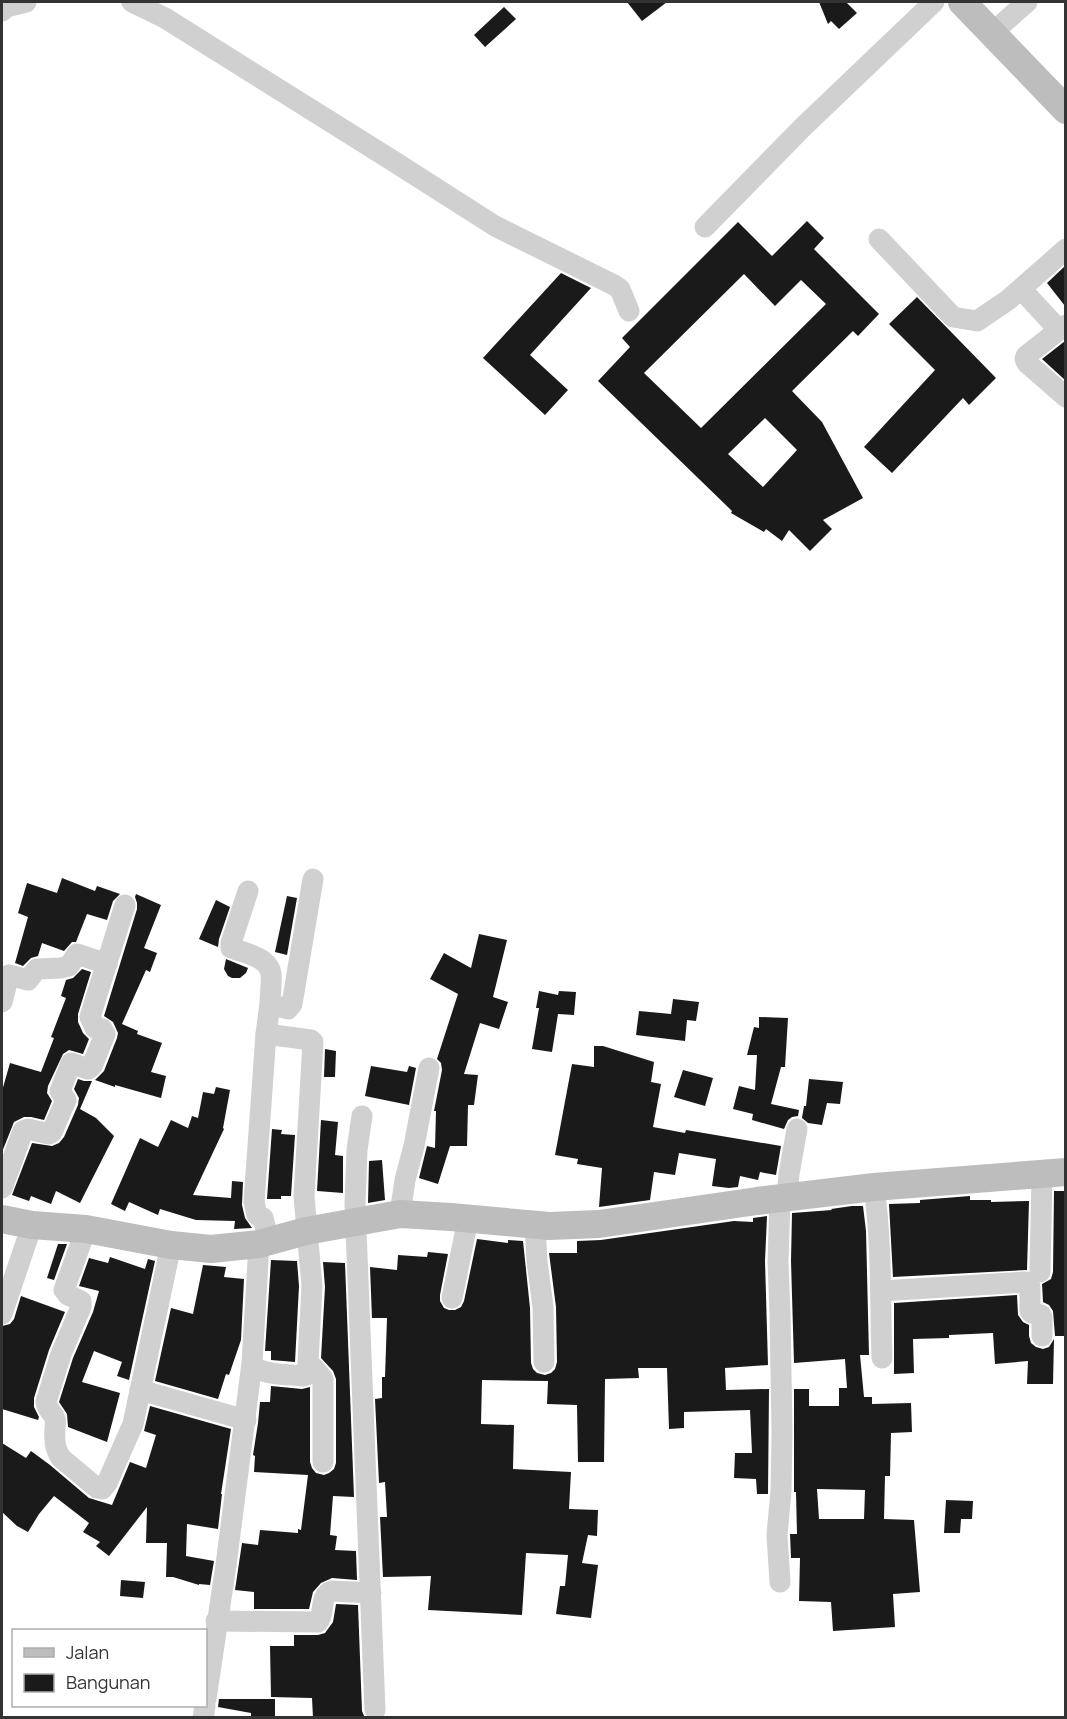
<svg xmlns="http://www.w3.org/2000/svg" width="1067" height="1719" font-family="Manrope,sans-serif">
	<style>
		.building { fill: #1a1a1a; fill-rule: evenodd }
		.lines { fill: none; stroke-linecap: round; stroke-linejoin: round }
		.street { stroke: #d0d0d0; stroke-width: 21 }
		.secondary { stroke: #bdbdbd; stroke-width: 28 }
	</style>
	<rect width="100%" height="100%" fill="#fff"/>
	<g class="building">
		<path d="M627 2H667L642 21Z"/>
		<path d="M819 2H846L857 13 839 29 831 21 828 24Z"/>
		<path d="M504 7 516 19 485 47 474 35Z"/>
		<path d="M807 221 824 238 814 249 879 314 858 336 853 331 792 391 822 422 863 498 823 520 832 529 810 551 789 530 782 541 766 529 764 532 731 513 732 511 598 381 630 347 622 338 738 222 772 256ZM744 274 775 306 801 280 826 304 701 428 644 373ZM765 418 797 450 763 487 728 454Z"/>
		<path d="M1065 266V306L1047 283Z"/>
		<path d="M561 273 591 288 530 355 568 390 545 415 483 358Z"/>
		<path d="M917 297 996 378 969 405 963 398 892 473 864 447 935 370 889 324Z"/>
		<path d="M1065 341V380L1042 359Z"/>
		<path d="M62 878 95 891 97 886 120 894 113 901 107 920 87 914 76 942H72L64 951 42 943 38 956 31 958 23 966 15 963 28 917 18 913 27 883 57 893Z"/>
		<path d="M136 894 161 905 144 948 157 953 150 972 146 970 122 1024 138 1031 137 1034 162 1043 151 1072 166 1076 161 1098 115 1085V1087L95 1080 104 1071 117 1038 118 1033 113 1022 104 1016 137 909V903L135 897Z"/>
		<path d="M287 896 297 898 287 955 275 952Z"/>
		<path d="M216 900 230 907 219 939 218 947 199 939Z"/>
		<path d="M479 934 507 940 493 997 508 1002 499 1029 480 1023 464 1074 478 1075 474 1105H468L467 1146H450L438 1184 419 1178 427 1146 435 1148 436 1111H434L442 1070 441 1063 437 1059 458 994 430 979 444 953 471 968Z"/>
		<path d="M226 959 248 968 246 973 240 978H232L228 976 224 969Z"/>
		<path d="M82 969 91 972 78 1014V1022L83 1033 89 1039 83 1054 69 1050 63 1054 48 1086 47 1093 52 1101 44 1120 31 1117H24L14 1122 2 1152V1091L10 1063 41 1072 54 1038 51 1037 66 998 61 996 66 980 73 978Z"/>
		<path d="M539 991 558 995 559 991 576 992 574 1015 558 1014 552 1052 532 1049 539 1008H536Z"/>
		<path d="M673 999 699 1002 696 1021 687 1020 685 1041 636 1035 639 1011 671 1014Z"/>
		<path d="M759 1017 788 1018 785 1067H781L771 1104 799 1110 798 1116 792 1117 788 1120 784 1129 752 1120 753 1114 733 1109 739 1086 755 1090 757 1055H747L754 1027 759 1028Z"/>
		<path d="M594 1046H603L654 1062 651 1082 661 1084 653 1127 685 1133 686 1130 781 1146 776 1175 760 1172 758 1180 740 1176 738 1187 729 1188 712 1186 716 1159 679 1153 675 1175 654 1172 650 1200 599 1207 602 1168 577 1164 578 1159 555 1155 572 1064 594 1067Z"/>
		<path d="M325 1049 336 1051 335 1077H324Z"/>
		<path d="M371 1066 407 1072 409 1066 416 1068 409 1105 365 1096Z"/>
		<path d="M683 1070 713 1078 705 1106 674 1097Z"/>
		<path d="M78 1079 84 1081H92L80 1109 96 1118 114 1136 80 1203 56 1191 51 1204 31 1196 29 1201 12 1195 32 1143 52 1146 59 1143 64 1137 78 1105 79 1098 74 1089Z"/>
		<path d="M809 1079 843 1082 840 1104 827 1103 822 1125 808 1123 802 1118 804 1106H806Z"/>
		<path d="M216 1087 230 1090 223 1128 224 1129 193 1195 231 1198 232 1181 243 1182 242 1205 245 1218 252 1228 234 1229 235 1221 196 1220 160 1209 158 1215 129 1202 125 1211 111 1204 140 1138 158 1147 171 1120 188 1128 192 1116 198 1118 203 1092 214 1094Z"/>
		<path d="M321 1120 338 1122 335 1155 343 1156V1193L317 1191Z"/>
		<path d="M272 1129 282 1130 281 1134 295 1135 291 1196H281V1199H267Z"/>
		<path d="M382 1160 385 1200 368 1203 369 1161Z"/>
		<path d="M1054 1191H1065V1336H1055L1053 1311 1049 1305 1043 1302 1042 1284 1051 1279 1053 1272Z"/>
		<path d="M970 1196V1200H991V1202L1029 1201 1027 1270 893 1277 889 1204 920 1203V1200Z"/>
		<path d="M852 1206H863L866 1231 869 1355H860L864 1397H872V1404L911 1403 912 1432 891 1433 890 1476H885L884 1519 914 1520 920 1592 893 1594 895 1627 833 1631 831 1602 799 1601 800 1558H791L790 1534H797L796 1492H794V1389H809V1406H839V1388H847L845 1359 794 1363 791 1261 792 1213 832 1210 831 1209ZM817 1489 865 1490 864 1519H819Z"/>
		<path d="M767 1216 765 1261 768 1365 725 1368 726 1390 769 1389 768 1494H757L756 1479 734 1478 735 1453H752L750 1410 684 1412V1428L669 1429 667 1368H638L639 1378 605 1379 604 1462H578L577 1405 547 1404 548 1381 482 1380 481 1424 514 1425 513 1469 571 1472 569 1509 598 1510 597 1536 588 1535 582 1563 598 1565 591 1618 556 1614 560 1586H565L568 1555 526 1553 522 1615 428 1610 431 1576 383 1577 380 1517H387L385 1482 379 1483 375 1399 382 1398V1377H385L387 1318H372L370 1267 397 1270 398 1255 427 1257 428 1252 448 1254 440 1295V1301L444 1308 449 1310H455L461 1307 464 1301 477 1239 508 1243V1240L523 1241 530 1308 531 1363 533 1369 537 1373 545 1375 551 1373 555 1369 557 1362 556 1307 549 1253H577V1241L601 1240 734 1221 753 1222V1218Z"/>
		<path d="M58 1244H67L54 1280 47 1278Z"/>
		<path d="M110 1257 145 1269 148 1259 155 1261 129 1380 117 1376 122 1362 94 1351 82 1382 120 1393 107 1442 68 1427 67 1414 59 1402 73 1358 93 1312 99 1291 79 1286 89 1258 108 1263Z"/>
		<path d="M271 1260 297 1261 299 1286 295 1362 271 1360V1351H265Z"/>
		<path d="M323 1262 345 1263 354 1497 333 1496 330 1535 337 1536 335 1550 356 1551 357 1580 332 1578 321 1583 313 1592 309 1609H254V1592L235 1590 242 1543 258 1545 260 1530 298 1533V1529L301 1530 308 1475 254 1472 255 1456 253 1455 258 1423 260 1402H270L271 1386 302 1389 310 1387V1462L312 1468 316 1473 324 1475 329 1473 334 1469 336 1463V1379L333 1371 321 1358 325 1287Z"/>
		<path d="M203 1265 226 1267 224 1277 244 1279 241 1340 229 1375 226 1374 218 1399 155 1381 171 1308 193 1314Z"/>
		<path d="M1017 1295 1018 1315 1023 1322 1029 1325V1336L1031 1343 1036 1347 1043 1349 1049 1347 1054 1339 1053 1384H1027L1028 1361 995 1364 993 1333 949 1335V1338L913 1339 914 1373 894 1374V1303Z"/>
		<path d="M21 1296 65 1312 49 1350 34 1398V1407L39 1417 38 1420 2 1409V1326L10 1324 14 1319Z"/>
		<path d="M150 1406 231 1429 221 1494H222L218 1529 187 1524 186 1556 214 1561 210 1585 199 1584V1585L173 1577H166L167 1543H146L147 1507 109 1556 96 1546 100 1542 83 1532 89 1523 54 1496 39 1514 28 1532 17 1526 2 1512V1443L26 1458 31 1451 50 1465 89 1498 112 1505 130 1462 146 1468 156 1435 144 1431Z"/>
		<path d="M946 1500 973 1501 972 1519H961L960 1533H944Z"/>
		<path d="M121 1580 145 1582 143 1598 120 1596Z"/>
		<path d="M336 1604 358 1605 362 1711 365 1718H313L312 1698 271 1697 270 1646H294V1635H318L325 1633 333 1622Z"/>
		<path d="M219 1699H275V1718H251V1713L218 1707Z"/>
	</g>
	<g class="lines">
		<g class="street">
			<path d="M132 2 165 18 390 159 495 226 614 285 620 289 629 311"/>
			<path d="M2 11 6 7 26 2"/>
			<path d="M992 33 1027 2"/>
			<path d="M705 227 803 127 934 2"/>
			<path d="M879 239 953 317 977 321 1008 300 1066 249"/>
			<path d="M1021 289 1059 330 1066 325"/>
			<path d="M1059 330 1026 356 1025 359 1027 363 1066 397"/>
			<path d="M248 891 231 943V948C244 953 269 957 271 974 272 983 270 994 270 1004"/>
			<path d="M2 1002 9 975 28 980 37 969 61 968 69 966 77 954 107 964"/>
			<path d="M266 1034 254 1202 257 1215 263 1218 269 1241"/>
			<path d="M362 1116 357 1150 355 1204 375 1710"/>
			<path d="M874 1187C882 1244 880 1301 882 1358"/>
			<path d="M2 1188 23 1131 28 1129 49 1134 52 1132 66 1100 60 1091 71 1063 88 1069 92 1066 105 1034 102 1029 95 1028 90 1017 125 905"/>
			<path d="M787 1198 789 1174 797 1129"/>
			<path d="M400 1214 405 1180 414 1146 429 1068"/>
			<path d="M535 1225 537 1261 543 1307 544 1362"/>
			<path d="M86 1229 64 1290 68 1295 81 1301V1307L61 1354 46 1402C47 1410 53 1412 55 1419 56 1423 55 1425 55 1429 54 1439 55 1450 61 1458L97 1488 102 1489 107 1483 133 1424 171 1245"/>
			<path d="M259 1244 252 1363C259 1376 289 1374 303 1376L307 1375 308 1362 312 1286 304 1196 313 1042 311 1040 266 1034 270 1004 288 1009 292 1004 313 879"/>
			<path d="M1040 1272 1042 1174"/>
			<path d="M881 1291 1026 1282 1030 1287V1311L1032 1313 1041 1315 1042 1318V1336"/>
			<path d="M452 1298 468 1219"/>
			<path d="M2 1314 32 1225"/>
			<path d="M308 1368H314L323 1379V1462"/>
			<path d="M140 1390 246 1420"/>
			<path d="M780 1582 777 1535 781 1491 782 1433 780 1314 778 1261 780 1199"/>
			<path d="M216 1621 318 1622C326 1612 318 1597 332 1591L371 1593"/>
			<path d="M206 1699 226 1565 252 1363"/>
			<path d="M203 1718 205 1706"/>
		</g>
		<g class="secondary">
			<path d="M962 2 1066 110"/>
			<path d="M2 1219 32 1225 86 1229 171 1245 211 1249 259 1244 306 1231 400 1214 451 1217 549 1226 599 1224 757 1201 874 1187 1066 1172"/>
		</g>
	</g>
	<rect width="1067" height="1719" fill="none" stroke="#333333" stroke-width="6"/>
	<rect x="12" y="1629" width="195" height="78" fill="#ffffff" stroke="#adadad" stroke-width="1.5"/>
	<rect x="24" y="1648" width="30" height="9" fill="#bdbdbd" stroke="#adadad" stroke-width="1.5"/>
	<text x="66" y="1659" font-size="18" fill="#333333">Jalan</text>
	<rect x="24" y="1674" width="30" height="18" fill="#1a1a1a" stroke="#adadad" stroke-width="1.5"/>
	<text x="66" y="1689" font-size="18" fill="#333333">Bangunan</text>
</svg>
